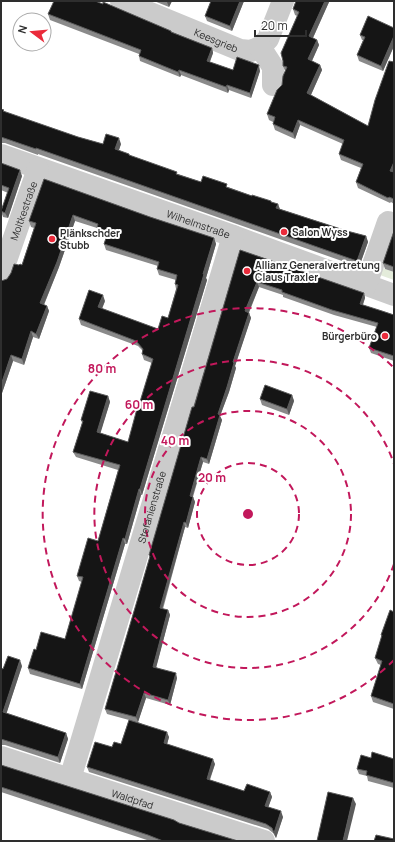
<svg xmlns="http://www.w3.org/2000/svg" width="395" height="842" font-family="Manrope,sans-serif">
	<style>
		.green { fill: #e4ecdb }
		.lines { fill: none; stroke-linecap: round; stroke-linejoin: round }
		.minor { stroke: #cbcbcb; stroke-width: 22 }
		.wall { fill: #8a8a8a }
		.shaded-wall { fill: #5b5b5b }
		.building { fill: #151515; stroke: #5b5b5b }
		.ring { fill: none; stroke: #c2185b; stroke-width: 2; stroke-dasharray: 7 5 }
		.poi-dot { fill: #ea2b3b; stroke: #fff; stroke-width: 1.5 }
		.labels { text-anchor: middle; stroke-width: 4; stroke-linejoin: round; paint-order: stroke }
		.street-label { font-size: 10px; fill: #2e2e2e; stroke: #fff }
		.poi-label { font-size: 10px; font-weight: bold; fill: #2e2e2e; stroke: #fff; text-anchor: start }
		.centre { fill: #c2185b; stroke: #fff; stroke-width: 2 }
		.ring-label { font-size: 12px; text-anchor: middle; font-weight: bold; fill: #c2185b; stroke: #fff; stroke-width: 4; stroke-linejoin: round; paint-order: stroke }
	</style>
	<rect width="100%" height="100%" fill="#fff"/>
	<path class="green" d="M379 267 394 272V280L377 274Z"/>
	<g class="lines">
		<g class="minor">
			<path id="s1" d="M121 1 240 50 251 51 260 47 268 39 283 1"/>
			<path d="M260 47 273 67V85"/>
			<path id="s2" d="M1 155 233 236 394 295"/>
			<path id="s3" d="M1 275 38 169"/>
			<path d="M366 285 388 222 394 224"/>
			<path id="s4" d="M1 757 264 841"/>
			<path id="s5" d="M70 779 233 236"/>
		</g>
	</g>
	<g class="wall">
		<path d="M154 1H172L169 7Z"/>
		<path d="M211 1H244L232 31 207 21 205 16Z"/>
		<path d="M296 1H329V2L313 38 317 40 319 45 312 61 320 65 322 70 311 95 368 126 394 62V204L391 202 390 203 358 188 356 182 361 168 341 160 339 154 343 144 300 125 295 139 275 130 273 124V122L269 120 267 114 282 85 285 71 283 66V61L297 16 295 15 293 9Z"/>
		<path d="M48 14 172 32 212 48 213 53 210 62 233 70 260 71 251 98 229 90 228 93 181 75 180 77 140 61 139 56V54L50 20Z"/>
		<path d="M394 28V46L383 71 359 61 357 55 363 40H362L360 35Z"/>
		<path d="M1 109 4 112 78 137 103 144H121L119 150 130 156 178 174 201 182 228 187 252 196 271 201V202L278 204 280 209 347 231 366 236 368 242 359 267 38 154V155L5 143H1Z"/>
		<path d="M1 163 22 176 8 218 3 217 1 211 8 193 1 190Z"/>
		<path d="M44 179 150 217 214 238 216 244 206 278 207 280 142 495H141L127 544H125L82 689 30 674 28 668 36 650 65 639 82 582 79 581 77 576 98 541 118 470 76 457 73 452 82 423 81 420 108 396 110 402 100 433 128 442 152 363 144 360 142 354 143 351 138 346 81 325 79 319 105 301 102 309 158 329 168 318 176 289 175 284 176 280 159 275 157 269 158 266 106 250 104 244 107 236 99 234 97 228 75 221 59 267 44 305 47 306 49 311 39 339 33 337 24 365 13 361 1 396V281L7 279 19 265H22L34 228 31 227 29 221Z"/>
		<path d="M394 231V272L385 269 383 263Z"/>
		<path d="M240 250 364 293 365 298 363 305 394 315V361L371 353 369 348 377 327 334 315 283 297V295L259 287 249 313 251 318 235 366 236 368 229 392 220 416 222 420 209 464 203 462 193 497 195 502 188 528 185 527 163 609 168 610 170 615 156 667 177 678 170 705 146 698 138 722 169 737 167 744 215 764 210 780 244 791 270 792 272 797 268 807 283 817 276 838 273 833 268 829 89 772 87 767 112 747 121 744 129 720 107 714 105 709 150 558 149 555Z"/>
		<path d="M292 395 294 401 289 415 262 405 260 399Z"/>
		<path d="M394 612V709L373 702 371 696 381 665 378 664 375 658 382 637 381 635Z"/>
		<path d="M22 666 6 714 66 733 68 739 60 763 5 745H1V668L3 669Z"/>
		<path d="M371 758 394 759V788L368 781 367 776 359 774 357 769Z"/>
		<path d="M1 765 179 823 238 841H150L1 792Z"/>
	</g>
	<g class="shaded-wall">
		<path d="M168 1H172L169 7 167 2Z"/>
		<path d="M240 1H244L232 31 230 26Z"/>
		<path d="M325 1H329V2L311 42 309 36Z"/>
		<path d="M394 36V46L383 71 381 66Z"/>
		<path d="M317 40 319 45 310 65 308 59Z"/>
		<path d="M212 48 213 53 208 66 207 61Z"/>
		<path d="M259 65 260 71 251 98 250 93Z"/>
		<path d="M320 65 322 70 309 99 307 93Z"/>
		<path d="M179 70 181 75 180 77 178 72Z"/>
		<path d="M227 85 229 90 228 93 226 87Z"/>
		<path d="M298 120 300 125 295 139 293 133Z"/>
		<path d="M119 138 121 144 117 155 115 149Z"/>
		<path d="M394 162V172L390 171Z"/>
		<path d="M20 170 22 176 8 218 5 213Z"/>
		<path d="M278 204 280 210 276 208Z"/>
		<path d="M73 215 75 221 59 267 42 309 40 303Z"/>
		<path d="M366 236 368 242 359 267 357 261Z"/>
		<path d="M214 238 216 244 206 278 207 280 142 495 140 489 203 274Z"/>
		<path d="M257 282 259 287 247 316 245 311Z"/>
		<path d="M364 293 365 298 361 309 360 304Z"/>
		<path d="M103 295 105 301 100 313 98 307Z"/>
		<path d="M47 306 49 311 39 339 36 334Z"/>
		<path d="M249 313 251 318 235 366 236 368 229 392 220 416 222 420 209 464 207 459 218 414 233 362Z"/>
		<path d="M31 331 33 337 24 365 22 359Z"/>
		<path d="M11 355 13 361 1 396V385Z"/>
		<path d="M292 395 294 401 289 415 287 409Z"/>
		<path d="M108 396 110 402 99 438 97 432Z"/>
		<path d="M201 457 203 462 191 501 190 496Z"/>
		<path d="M139 489 141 495 127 544 125 539Z"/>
		<path d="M193 497 195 502 188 528 186 523Z"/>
		<path d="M184 522 185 527 161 613 160 608Z"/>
		<path d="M123 538 125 544 82 689 80 684Z"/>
		<path d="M168 610 170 615 155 672 153 667Z"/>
		<path d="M20 660 22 666 5 718 3 712Z"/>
		<path d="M176 673 177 678 170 705 168 700Z"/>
		<path d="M144 693 146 698 138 722 136 717Z"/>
		<path d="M167 732 169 737 166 748 164 743Z"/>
		<path d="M66 733 68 739 60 763 58 757Z"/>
		<path d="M213 759 215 764 208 784 207 779Z"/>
		<path d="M270 792 272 797 267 811 265 806Z"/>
		<path d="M353 798 356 804 347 841H343Z"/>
		<path d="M281 811 283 817 276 838 274 833Z"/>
	</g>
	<g class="building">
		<path d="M54 1H95L103 4V2L171 31V32L212 48 207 61 233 70 237 57 259 65 250 93 227 85 226 87 179 70 178 72 139 56 141 50 48 14Z"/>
		<path d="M211 1H240L230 26 205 16Z"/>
		<path d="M296 1H325L309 36 317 40 308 59 320 65 307 93 368 126 375 100 389 61 394 62V162L390 171 394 172V199L389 197 388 198 356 182 363 164 339 154 344 140 298 120 293 133 273 124 275 117 267 114 277 90 282 85 283 76 287 67 283 66V61L281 53 299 12 293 9Z"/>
		<path d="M368 16 394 28V36L381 66 357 55 365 37 360 35Z"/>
		<path d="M1 109 4 110 3 111 78 137 103 144 106 134 119 138 115 149 129 154V155L177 172 176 174 201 182 203 176 227 184 226 187 252 196V195L271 201V202L278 204 276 208 347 231 366 236 357 261 36 148V149L1 137Z"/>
		<path d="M1 163 20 170 5 213 1 211 9 188 1 185Z"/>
		<path d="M44 179 150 217 214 238 203 274H204L140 489H139L125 539 123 538 80 684 28 668 34 649 36 650 41 632 65 639 83 577 77 576 88 538 98 541 120 465 73 452 83 421 81 420 90 391 108 396 97 432 128 442 138 405H139L153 359 142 354 143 349 136 341 79 319 89 290 103 295 98 307 158 329 162 316 168 318 178 285 175 284 177 275 157 269 159 262 104 244 108 232 97 228 98 224 73 215 57 262 40 303 47 306 36 334 31 331 22 359 11 355 1 385V281L7 279 11 273 14 264 19 265 20 264 22 265 36 223 29 221Z"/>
		<path d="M394 231V267L383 263Z"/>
		<path d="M240 250 364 293 360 304 382 311 394 315V356L369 348 378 323 332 310 282 292V290L257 282 245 311 249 313 233 362 234 363 227 387 218 414 220 415 207 459 201 457 190 496 193 497 186 523 184 522 160 608 168 610 153 667 176 673 168 700 144 693 136 717 105 709 137 601 150 556 149 555 192 407H194Z"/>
		<path d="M265 385 292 395 287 409 260 399Z"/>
		<path d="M390 610 394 612V704L371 696 382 661 375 658 382 635H381Z"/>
		<path d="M8 656 20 660 3 712 66 733 58 757 1 739V668L3 669Z"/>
		<path d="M129 720 167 732 164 743 213 759 207 779 244 791 247 784 270 792 265 806 281 811 274 833 272 828 266 824 87 767 95 742 112 747 114 742 121 744Z"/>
		<path d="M372 752 394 759V783L366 775 367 771 357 769 361 755 371 758Z"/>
		<path d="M1 765 174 820 179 823 238 841H163L148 835 1 787Z"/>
		<path d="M328 792 353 798 343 841H317Z"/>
		<path d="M376 835 394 839V841H374Z"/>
	</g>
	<g class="ring">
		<circle cx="248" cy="514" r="51"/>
		<circle cx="248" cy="514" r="103"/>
		<path d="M394 564A154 154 0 1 1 394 464"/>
		<path d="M394 660A206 206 0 1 1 394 368"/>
	</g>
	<g class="poi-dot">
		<circle cx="284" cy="232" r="4"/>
		<circle cx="52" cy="239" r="4"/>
		<circle cx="247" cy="271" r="4"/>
		<circle cx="385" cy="336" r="4"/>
	</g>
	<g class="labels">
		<g class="street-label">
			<text dy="4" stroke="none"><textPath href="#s1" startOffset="103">Keesgrieb</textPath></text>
			<text dy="4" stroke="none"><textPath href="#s3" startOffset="68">Moltkestraße</textPath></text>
			<text dy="4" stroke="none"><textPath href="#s2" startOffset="209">Wilhelmstraße</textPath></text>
			<text dy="4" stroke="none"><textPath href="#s5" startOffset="284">Stefanienstraße</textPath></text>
			<text dy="4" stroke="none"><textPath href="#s4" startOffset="138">Waldpfad</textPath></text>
		</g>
		<g class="poi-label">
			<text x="292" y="236">Salon Wyss</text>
			<text x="60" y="237">Plänkschder<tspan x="60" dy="12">Stubb</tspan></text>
			<text x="255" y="269">Allianz Generalvertretung<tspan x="255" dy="12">Claus Traxler</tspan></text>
			<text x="377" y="340" text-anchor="end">Bürgerbüro</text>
		</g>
	</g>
	<circle cx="248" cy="514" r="6" class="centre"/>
	<g class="ring-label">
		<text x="102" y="373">80 m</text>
		<text x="139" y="409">60 m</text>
		<text x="175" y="445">40 m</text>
		<text x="212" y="482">20 m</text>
	</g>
	<rect width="395" height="842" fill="none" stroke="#2e2e2e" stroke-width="4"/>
	<g transform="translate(32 32) rotate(286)"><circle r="19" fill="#ffffff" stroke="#ababab"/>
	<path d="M0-3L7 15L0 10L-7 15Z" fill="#ea2b3b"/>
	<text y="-6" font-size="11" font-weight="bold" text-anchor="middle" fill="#2e2e2e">N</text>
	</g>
	<path d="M255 30v6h51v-6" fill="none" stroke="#2e2e2e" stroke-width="2"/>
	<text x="261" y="30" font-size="12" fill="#2e2e2e" stroke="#ffffff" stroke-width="3" paint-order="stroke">20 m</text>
</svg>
